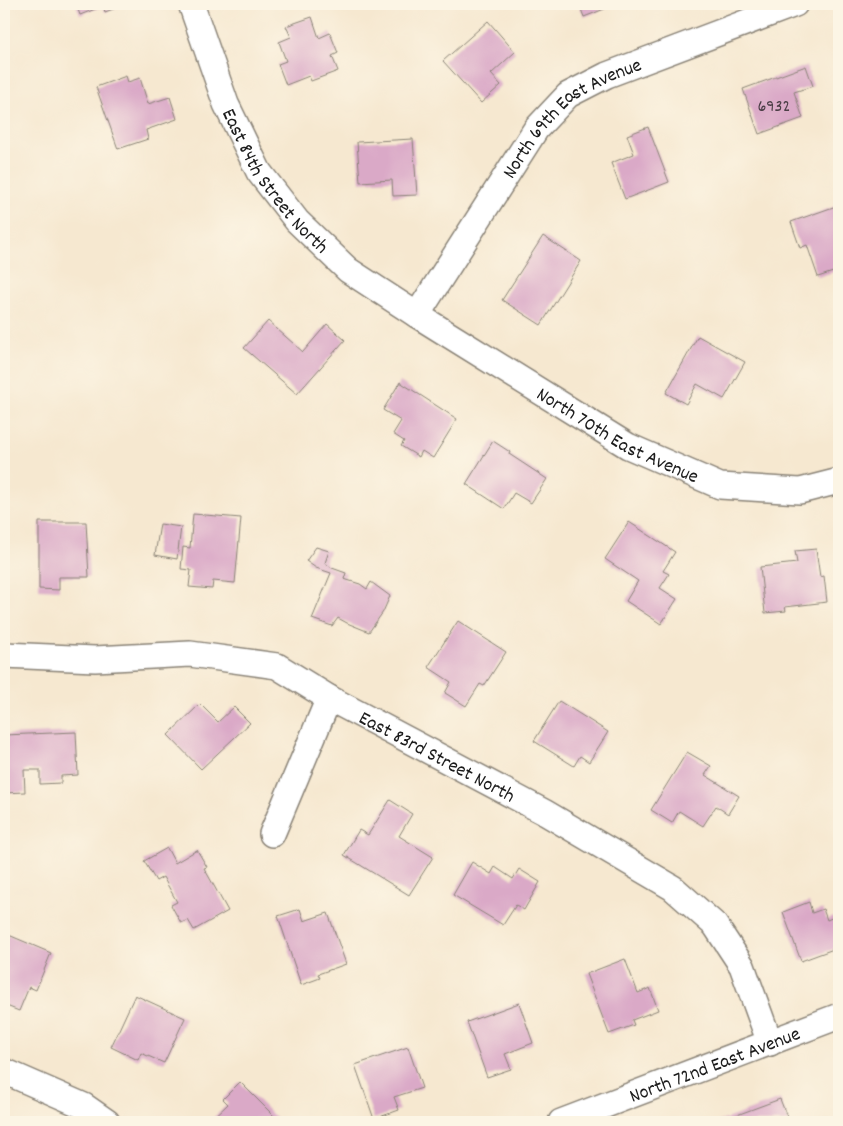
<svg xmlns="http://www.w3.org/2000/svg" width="843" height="1126" font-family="Dekko,sans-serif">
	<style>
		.building { fill: #daa9c7 }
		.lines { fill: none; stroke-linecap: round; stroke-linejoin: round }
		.minor-casing { stroke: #898276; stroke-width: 28 }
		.minor { stroke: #fff; stroke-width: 25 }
		.labels { text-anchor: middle; stroke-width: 5; stroke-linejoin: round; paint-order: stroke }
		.number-label { font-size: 18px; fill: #4c3f47 }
		.street-label { font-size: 20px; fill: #1c1c1c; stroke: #fcf5e5 }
	</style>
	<rect width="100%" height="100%" fill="#fcf5e5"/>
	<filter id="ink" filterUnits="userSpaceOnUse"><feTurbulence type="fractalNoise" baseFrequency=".02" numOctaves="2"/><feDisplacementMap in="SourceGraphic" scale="10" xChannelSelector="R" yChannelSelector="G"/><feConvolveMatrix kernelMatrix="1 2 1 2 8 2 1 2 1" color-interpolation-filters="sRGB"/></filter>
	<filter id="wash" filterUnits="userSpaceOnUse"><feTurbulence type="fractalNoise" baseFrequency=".0096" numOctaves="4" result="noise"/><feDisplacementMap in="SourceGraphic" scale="20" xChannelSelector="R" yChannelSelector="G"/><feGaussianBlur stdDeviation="1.12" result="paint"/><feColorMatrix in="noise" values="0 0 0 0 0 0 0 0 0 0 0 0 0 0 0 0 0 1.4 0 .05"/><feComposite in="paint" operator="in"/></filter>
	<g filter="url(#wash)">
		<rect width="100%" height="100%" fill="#f6e8d0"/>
		<g id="blocks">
			<g class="building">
				<path d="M76 4H127L105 12 103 6 80 15Z"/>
				<path d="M579 4H617L584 17Z"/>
				<path d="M312 17 319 38 330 33 338 53 332 56 338 71 311 81 309 76 286 85 278 64 286 61 279 42 291 37 286 26Z"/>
				<path d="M488 21 515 52 491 74 501 85 481 103 443 61Z"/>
				<path d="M806 66 813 86 794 92 803 118 759 134 743 89Z"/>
				<path d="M126 76 128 82 140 78 148 104 170 97 177 119 146 130 148 139 118 149 96 87Z"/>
				<path d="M648 127 669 182 625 199 611 163 634 154 627 135Z"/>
				<path d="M413 139 417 195 393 196 392 180 360 182 357 142Z"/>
				<path d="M839 205V270L818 277 807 245 800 248 791 222Z"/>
				<path d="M543 236 581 261 541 325 502 300Z"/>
				<path d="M268 321 303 352 327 324 345 340 297 394 244 348Z"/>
				<path d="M698 336 745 362 724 399 697 384 686 404 666 393Z"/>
				<path d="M400 382 457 419 433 458 422 451 419 457 401 446 404 441 393 434 401 421 383 410Z"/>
				<path d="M493 441 510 452 509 454 547 479 531 503 514 493 504 509 466 484Z"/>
				<path d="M193 514 241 518 235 583 213 581 212 589 189 587 191 570 181 569 183 547 190 548Z"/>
				<path d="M39 522H86L89 577H59V590L39 589Z"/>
				<path d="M629 522 675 552 663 571 669 574 660 588 677 599 661 624 626 601 638 581 605 559Z"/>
				<path d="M160 524 181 527 177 559 155 555Z"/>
				<path d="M316 547 329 551 325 563 332 568 346 573 344 579 360 584 367 589 371 582 390 596 383 612 369 632 347 623 338 618 332 626 312 619 331 573 316 568 306 561Z"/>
				<path d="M816 549 820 577 824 576 827 602 785 607 786 611 765 613 760 567 797 563 795 551Z"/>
				<path d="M458 621 506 652 484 686 480 684 466 706 445 693 451 682 428 667Z"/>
				<path d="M559 701 608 732 589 762 580 756 574 766 534 741Z"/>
				<path d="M200 704 218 722 234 707 250 723 201 769 168 735Z"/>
				<path d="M76 732 78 775 61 776V783L40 784V770H24L25 792 4 793V735Z"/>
				<path d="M687 752 711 766 705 775 739 796 728 814 716 806 703 826 679 811 672 823 651 810Z"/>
				<path d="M390 800 412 814 399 836 433 857 409 895 344 855 359 830 368 835Z"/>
				<path d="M167 848 175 863 197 850 207 867 204 868 228 911 194 930 188 920 181 923 171 905 177 902 163 877 156 881 144 861Z"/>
				<path d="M472 862 491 874 495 867 513 879 519 869 540 882 524 910 516 905 503 925 453 895Z"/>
				<path d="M809 902 812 913 823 909 827 920 839 915V947L801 961 783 912Z"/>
				<path d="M300 909 304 921 328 913 346 964 318 974 320 978 301 985 278 916Z"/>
				<path d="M4 933 51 953 36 990 29 987 19 1011 4 1005Z"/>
				<path d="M625 959 638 993 650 988 658 1010 632 1020 634 1025 609 1034 586 974Z"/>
				<path d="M135 995 185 1018 164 1063 141 1053 138 1060 111 1047Z"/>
				<path d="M519 1003 533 1043 505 1054 511 1069 487 1077 467 1022Z"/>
				<path d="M408 1047 422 1088 394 1097 399 1110 374 1119 355 1065Z"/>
				<path d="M240 1082 280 1122H209L228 1104 223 1099Z"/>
				<path d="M780 1099 789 1122H718Z"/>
			</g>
		</g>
	</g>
	<g filter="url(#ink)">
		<use href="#blocks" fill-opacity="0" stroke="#898276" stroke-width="1"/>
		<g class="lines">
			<g class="minor-casing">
				<g id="minor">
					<path id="s1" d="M191 4 226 104 259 172 297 221 348 270 417 315 628 446 720 486 800 491 839 481"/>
					<path id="s2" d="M417 315 536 129 568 95 607 75 795 4"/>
					<path id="s3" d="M4 655 95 659 190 654 277 666 329 698 544 812 673 888 715 925 742 966 770 1043"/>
					<path d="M272 834 329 698"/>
					<path d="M4 1071 84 1106 107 1122"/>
					<path id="s4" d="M561 1122 839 1016"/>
				</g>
			</g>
			<use href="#minor" class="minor"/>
		</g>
	</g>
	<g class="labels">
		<g class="number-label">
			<text x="774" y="111">6932</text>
		</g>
		<g class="street-label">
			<text dy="7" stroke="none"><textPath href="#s2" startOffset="256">North 69th East Avenue</textPath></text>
			<text dy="7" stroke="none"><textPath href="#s1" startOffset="198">East 84th Street North</textPath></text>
			<text dy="7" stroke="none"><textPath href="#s1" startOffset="631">North 70th East Avenue</textPath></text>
			<text dy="7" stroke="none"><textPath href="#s3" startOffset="458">East 83rd Street North</textPath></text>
			<text dy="7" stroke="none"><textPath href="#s4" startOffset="164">North 72nd East Avenue</textPath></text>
		</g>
	</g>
	<rect width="843" height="1126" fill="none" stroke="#fcf5e5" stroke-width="20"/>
</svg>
